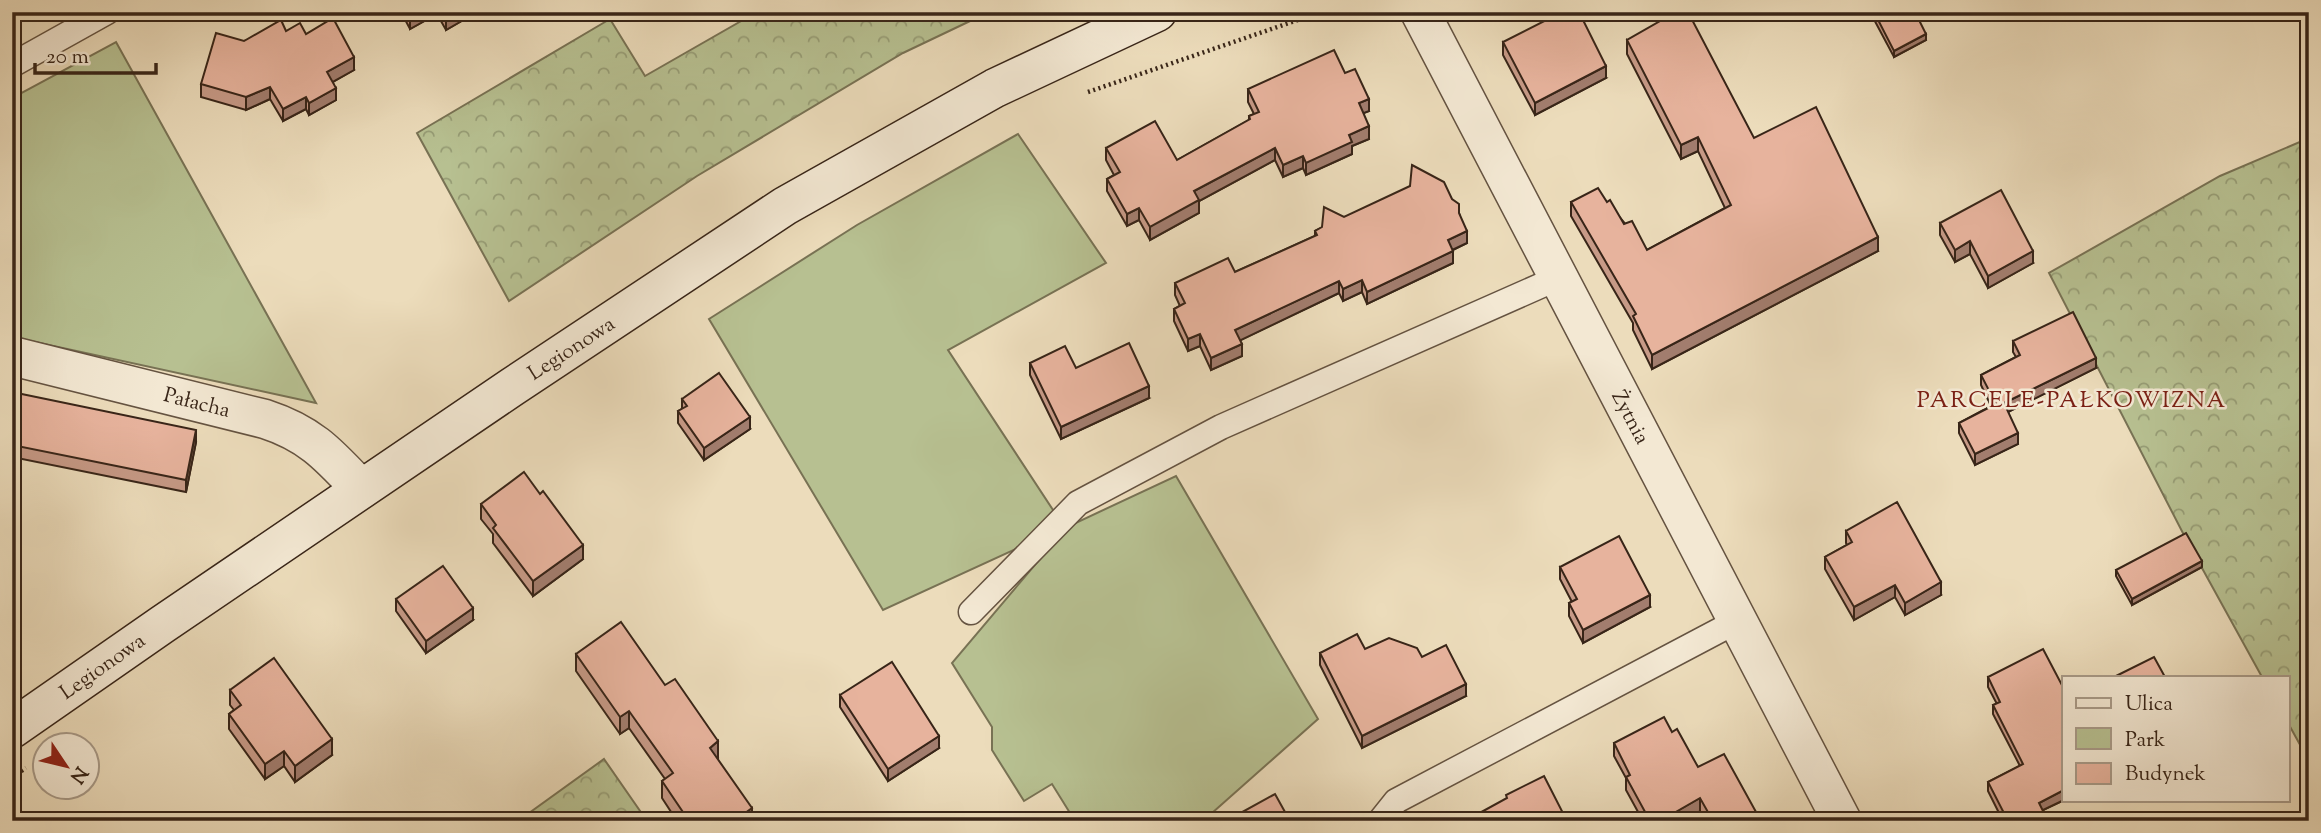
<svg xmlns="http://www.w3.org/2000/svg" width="2321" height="833" font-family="'Sorts Mill Goudy',serif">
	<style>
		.green { fill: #b7c091; stroke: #787254; stroke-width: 2 }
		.forest { fill: url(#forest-crowns); stroke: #787254; stroke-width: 2 }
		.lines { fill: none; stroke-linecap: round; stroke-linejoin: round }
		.service-casing { stroke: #655341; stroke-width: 27 }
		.minor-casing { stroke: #655341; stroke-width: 41 }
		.secondary-casing { stroke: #382518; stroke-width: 41 }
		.path { stroke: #382518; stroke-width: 4.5; stroke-dasharray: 2 3.5; stroke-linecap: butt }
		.service { stroke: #f3e8d3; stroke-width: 24 }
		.minor { stroke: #f3e8d3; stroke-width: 38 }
		.secondary { stroke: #f3e8d3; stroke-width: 38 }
		.wall { fill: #c79a87; stroke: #382518; stroke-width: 2 }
		.shaded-wall { fill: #a27d6e; stroke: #382518; stroke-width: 2 }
		.building { fill: #e7b39d; stroke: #382518; stroke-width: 2 }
		.labels { text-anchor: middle; stroke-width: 5; stroke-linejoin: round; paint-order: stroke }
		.street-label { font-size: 21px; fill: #382518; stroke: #f3e8d3 }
		.neighbourhood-label { font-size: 23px; letter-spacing: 2px; fill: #7a1f14; stroke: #f3e8d3 }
	</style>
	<defs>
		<pattern id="forest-crowns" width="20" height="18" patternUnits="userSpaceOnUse" patternTransform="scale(1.75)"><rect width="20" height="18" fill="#b7c091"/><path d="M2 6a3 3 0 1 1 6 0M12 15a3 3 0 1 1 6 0" fill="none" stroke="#969c75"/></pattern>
	</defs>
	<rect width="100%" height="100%" fill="#ecdcbb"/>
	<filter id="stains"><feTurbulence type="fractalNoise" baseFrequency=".00286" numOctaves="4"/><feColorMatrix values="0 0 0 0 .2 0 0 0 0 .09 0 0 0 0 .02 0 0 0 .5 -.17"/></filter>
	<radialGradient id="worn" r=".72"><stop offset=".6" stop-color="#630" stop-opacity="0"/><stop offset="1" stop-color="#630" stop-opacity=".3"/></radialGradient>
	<g class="green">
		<path d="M116 42 316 403 12 337V98Z"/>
		<path d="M1018 134 1106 263 948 350 1055 513 1016 549 883 610 709 319 857 225Z"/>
		<path d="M1176 476 1318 719 1203 821H1075L1052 784 1024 801 992 750V727L952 663 1067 527Z"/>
	</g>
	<g class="forest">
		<path d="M757 12H989L903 53 697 176 509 301 417 133 610 19 645 76Z"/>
		<path d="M2309 138V761L2288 723V677H2262L2186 539 2049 273 2220 176Z"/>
		<path d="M604 759 647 821H518Z"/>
	</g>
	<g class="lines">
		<g class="service-casing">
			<g id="service">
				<path d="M12 65 107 12"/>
				<path d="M971 612 1078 503 1221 427 1558 278"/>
				<path d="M1380 821 1396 801 1739 620"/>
			</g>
		</g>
		<g class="minor-casing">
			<g id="minor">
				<path d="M1420 12 1842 821"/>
				<path d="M12 356 265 419C311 434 329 455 361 489"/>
			</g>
		</g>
		<g class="secondary-casing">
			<path id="secondary" d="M12 729 163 624 512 387 785 206 995 88 1157 12"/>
		</g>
		<g class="path">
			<path d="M1088 92 1321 12"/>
			<path d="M12 777 26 768"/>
		</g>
		<use href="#service" class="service"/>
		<use href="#minor" class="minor"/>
		<use href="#secondary" class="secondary"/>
	</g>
	<g class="wall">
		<path d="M401 12H472V15L446 30 437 14 410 29Z"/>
		<path d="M1870 12H1915L1926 40 1894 57Z"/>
		<path d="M286 31 306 34 354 70 333 82 336 100 309 115 306 109 283 121 270 99 246 110 201 97V84L244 41Z"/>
		<path d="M1627 40 1754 138 1878 251 1652 369 1633 330V323L1571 216V202H1607L1647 250 1725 208 1698 151 1681 159 1627 54Z"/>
		<path d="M1503 42 1606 78 1535 115 1503 55Z"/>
		<path d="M1345 73 1369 111 1363 113 1369 139 1352 146V154L1306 175 1303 168 1283 177 1275 160 1199 201V213L1150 240 1139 220 1127 226 1107 191V179L1114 175 1106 160V148L1177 160 1249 120V116L1254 114 1248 102V89Z"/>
		<path d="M1459 213 1467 243 1453 250V263L1367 304 1362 292 1343 301 1339 293 1240 340 1242 356 1211 370 1200 346 1188 351 1174 321V309L1180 306 1175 295V283L1235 272 1315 236V231L1344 217Z"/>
		<path d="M1940 223 2033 263 1988 288 1970 254 1955 262 1940 235Z"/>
		<path d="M2013 341 2096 368 2008 412 2018 444 1975 465 1959 433V423L1991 406 1981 385V375L2016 357 2013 352Z"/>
		<path d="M1030 363 1076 368 1149 398 1061 439 1030 375Z"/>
		<path d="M12 392 196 442 186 492 12 457Z"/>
		<path d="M682 399 750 429 704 460 678 423V411L682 409Z"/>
		<path d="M540 494 583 559 533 596 493 543V534L481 519V504Z"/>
		<path d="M1846 531 1941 595 1905 615 1895 597 1854 620 1825 569V557L1847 545 1846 543Z"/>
		<path d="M1560 567 1650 607 1583 643 1569 616V603L1572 602 1560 579Z"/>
		<path d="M2202 567 2132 605 2116 576V570Z"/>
		<path d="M396 599 473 620 426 653 396 611Z"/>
		<path d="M1365 649 1422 657 1466 696 1362 748 1320 665V653Z"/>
		<path d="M576 654 665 685 718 758 717 759 752 821H677L662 798V781L665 779 629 728 620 734 576 671Z"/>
		<path d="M1988 677 2064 689V800L2043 810 2048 821H2003L1988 791V782L2020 766 1993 714V705L1997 704 1988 687Z"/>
		<path d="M230 690 332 755 295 782 284 766 265 779 229 729V714L234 710 230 705Z"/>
		<path d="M840 695 939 748 888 781 840 707Z"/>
		<path d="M1672 732 1698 767 1761 821H1706L1700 811 1683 821H1643L1626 790V778L1614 756V743Z"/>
	</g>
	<g class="shaded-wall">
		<path d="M419 12H437V14L410 29V17Z"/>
		<path d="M456 12H472V15L446 30V18Z"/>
		<path d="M1784 12H1797L1782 20V13Z"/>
		<path d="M1926 34V40L1894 57V51Z"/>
		<path d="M354 57V70L327 85V72Z"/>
		<path d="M1606 66V78L1535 115V103Z"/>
		<path d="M270 87V99L246 110V97Z"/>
		<path d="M336 88V100L309 115V103Z"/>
		<path d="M306 97V109L283 121V109Z"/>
		<path d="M1369 99V111L1359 115V103Z"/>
		<path d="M1369 126V139L1352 146V154L1306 175V163L1349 135Z"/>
		<path d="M1698 137V151L1681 159V145Z"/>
		<path d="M1275 148V160L1199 201V213L1150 240V227L1194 191Z"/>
		<path d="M1303 156V168L1283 177V165Z"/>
		<path d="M1139 208V220L1127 226V214Z"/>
		<path d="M1467 231V243L1448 252V240Z"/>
		<path d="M1878 237V251L1652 369V355Z"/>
		<path d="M1970 241V254L1955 262V250Z"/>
		<path d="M1453 251V263L1367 304V292Z"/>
		<path d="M2033 251V263L1988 288V276Z"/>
		<path d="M1362 280V292L1343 301V289Z"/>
		<path d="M1339 281V293L1235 343V330Z"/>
		<path d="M1200 334V346L1188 351V339Z"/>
		<path d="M1242 344V356L1211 370V358Z"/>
		<path d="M2096 358V368L2004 414V403Z"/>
		<path d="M1149 386V398L1061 439V427Z"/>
		<path d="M750 417V429L704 460V448Z"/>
		<path d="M196 430V442L186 492V480Z"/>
		<path d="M2018 433V444L1975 465V454Z"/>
		<path d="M583 545V559L533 596V581Z"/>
		<path d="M2202 561V567L2132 605V599Z"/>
		<path d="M1941 582V595L1905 615V603Z"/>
		<path d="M1895 585V597L1854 620V607Z"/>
		<path d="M1650 595V607L1583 643V630Z"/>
		<path d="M473 608V620L426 653V641Z"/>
		<path d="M1466 684V696L1362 748V736Z"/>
		<path d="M629 711V728L620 734V717Z"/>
		<path d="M939 736V748L888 781V769Z"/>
		<path d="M332 739V755L295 782V766Z"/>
		<path d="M718 741V758L710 765V748Z"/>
		<path d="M284 751V766L265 779V764Z"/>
		<path d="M2064 790V800L2039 812V803Z"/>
		<path d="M1700 798V811L1683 821H1660Z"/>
		<path d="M752 808V821H734Z"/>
	</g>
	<g class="building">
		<path d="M407 12H419L410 17Z"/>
		<path d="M442 12H456L446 18Z"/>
		<path d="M1562 12H1579L1606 66 1535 103 1503 42Z"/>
		<path d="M1676 12H1688L1754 138 1816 107 1878 237 1652 355 1633 316 1636 314 1571 202 1598 188 1607 202 1610 200 1624 224 1632 221 1647 250 1731 205 1698 137 1681 145 1627 40Z"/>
		<path d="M1874 12H1915L1926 34 1894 51Z"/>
		<path d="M333 18 354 57 327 72 336 88 309 103 306 97 283 109 270 87 246 97 201 84 216 33 244 41 281 20 286 31 300 23 306 34Z"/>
		<path d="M1334 50 1345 73 1355 69 1369 99 1359 103 1369 126 1349 135 1352 142 1306 163 1303 156 1283 165 1275 148 1194 191 1199 200 1150 227 1139 208 1127 214 1107 179 1120 172 1106 148 1155 121 1177 160 1250 119 1249 116 1259 112 1248 89Z"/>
		<path d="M1412 165 1444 182 1452 199 1459 204V213L1467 231 1448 240 1453 251 1367 292 1362 280 1343 289 1339 281 1235 330 1242 344 1211 358 1200 334 1188 339 1174 309 1185 303 1175 283 1228 258 1235 272 1317 235 1315 231 1322 227 1324 207 1344 217 1410 186Z"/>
		<path d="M2001 190 2033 251 1988 276 1970 241 1955 250 1940 223Z"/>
		<path d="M2073 312 2096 358 2004 403 2018 433 1975 454 1959 423 1996 404 1981 375 2020 355 2013 341Z"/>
		<path d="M1129 343 1149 386 1061 427 1030 363 1065 346 1076 368Z"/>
		<path d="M719 373 750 417 704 448 678 411 687 406 682 399Z"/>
		<path d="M12 392 196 430 186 480 12 445Z"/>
		<path d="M524 472 540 494 543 491 583 545 533 581 493 528 496 525 481 504Z"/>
		<path d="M1897 502 1941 582 1905 603 1895 585 1854 607 1825 557 1852 542 1846 531Z"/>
		<path d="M2186 533 2202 561 2132 599 2116 570Z"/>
		<path d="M1619 536 1650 595 1583 630 1569 603 1577 599 1560 567Z"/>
		<path d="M443 566 473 608 426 641 396 599Z"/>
		<path d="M621 622 665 685 675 679 718 741 710 748 752 808 734 821H689L662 781 673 773 629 711 620 717 576 654Z"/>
		<path d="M1357 634 1365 649 1389 638 1417 648 1422 657 1446 645 1466 684 1362 736 1320 653Z"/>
		<path d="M2043 649 2064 689V790L2039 803 2048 821H2008L1988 782 2023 764 1993 705 2000 702 1988 677Z"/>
		<path d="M2154 657 2165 677H2114Z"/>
		<path d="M274 658 332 739 295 766 284 751 265 764 229 714 241 705 230 690Z"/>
		<path d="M892 662 939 736 888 769 840 695Z"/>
		<path d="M1664 717 1672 732 1677 729 1698 767 1724 754 1761 821H1713L1700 798 1660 821H1650L1626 777 1630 775 1614 743Z"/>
		<path d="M1544 776 1567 821H1465L1507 798 1506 795Z"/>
		<path d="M1275 794 1290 821H1226Z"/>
		<path d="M1778 814 1782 821H1766Z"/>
	</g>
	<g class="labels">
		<g class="street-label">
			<text transform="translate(571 348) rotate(-33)" y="7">Legionowa</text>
			<text transform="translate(197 402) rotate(14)" y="7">Pałacha</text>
			<text transform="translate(1631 417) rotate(62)" y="7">Żytnia</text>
			<text transform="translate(102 666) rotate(-35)" y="7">Legionowa</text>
		</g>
		<g class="neighbourhood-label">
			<text x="2072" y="407">PARCELE-PAŁKOWIZNA</text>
		</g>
	</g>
	<rect width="2321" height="833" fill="none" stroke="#ecdcbb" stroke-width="42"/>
	<rect x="14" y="14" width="2293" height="805" fill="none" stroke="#382518" stroke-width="3.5"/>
	<rect x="21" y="21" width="2279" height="791" fill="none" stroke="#382518" stroke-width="2"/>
	<rect x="2062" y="676" width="228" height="126" fill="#f3e8d3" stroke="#a89a88" stroke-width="2"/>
	<rect x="2076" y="698" width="35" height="10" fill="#f3e8d3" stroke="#a89a88" stroke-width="2"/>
	<text x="2125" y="710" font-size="21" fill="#382518">Ulica</text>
	<rect x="2076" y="728" width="35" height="21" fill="#b7c091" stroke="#a89a88" stroke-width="2"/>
	<text x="2125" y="746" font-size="21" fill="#382518">Park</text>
	<rect x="2076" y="763" width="35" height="21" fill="#e7b39d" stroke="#a89a88" stroke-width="2"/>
	<text x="2125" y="780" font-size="21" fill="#382518">Budynek</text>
	<g transform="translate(66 766) rotate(125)"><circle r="33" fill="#f3e8d3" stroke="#a89a88" stroke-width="2"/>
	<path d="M0-5L12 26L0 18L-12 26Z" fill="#8f2418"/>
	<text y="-10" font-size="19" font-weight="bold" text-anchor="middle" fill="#382518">N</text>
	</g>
	<path d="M35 63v10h121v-10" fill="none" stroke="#382518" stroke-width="3.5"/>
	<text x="46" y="63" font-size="21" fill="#382518" stroke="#f3e8d3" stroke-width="5" paint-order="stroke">20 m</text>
	<rect width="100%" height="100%" filter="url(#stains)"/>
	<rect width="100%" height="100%" fill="url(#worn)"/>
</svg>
